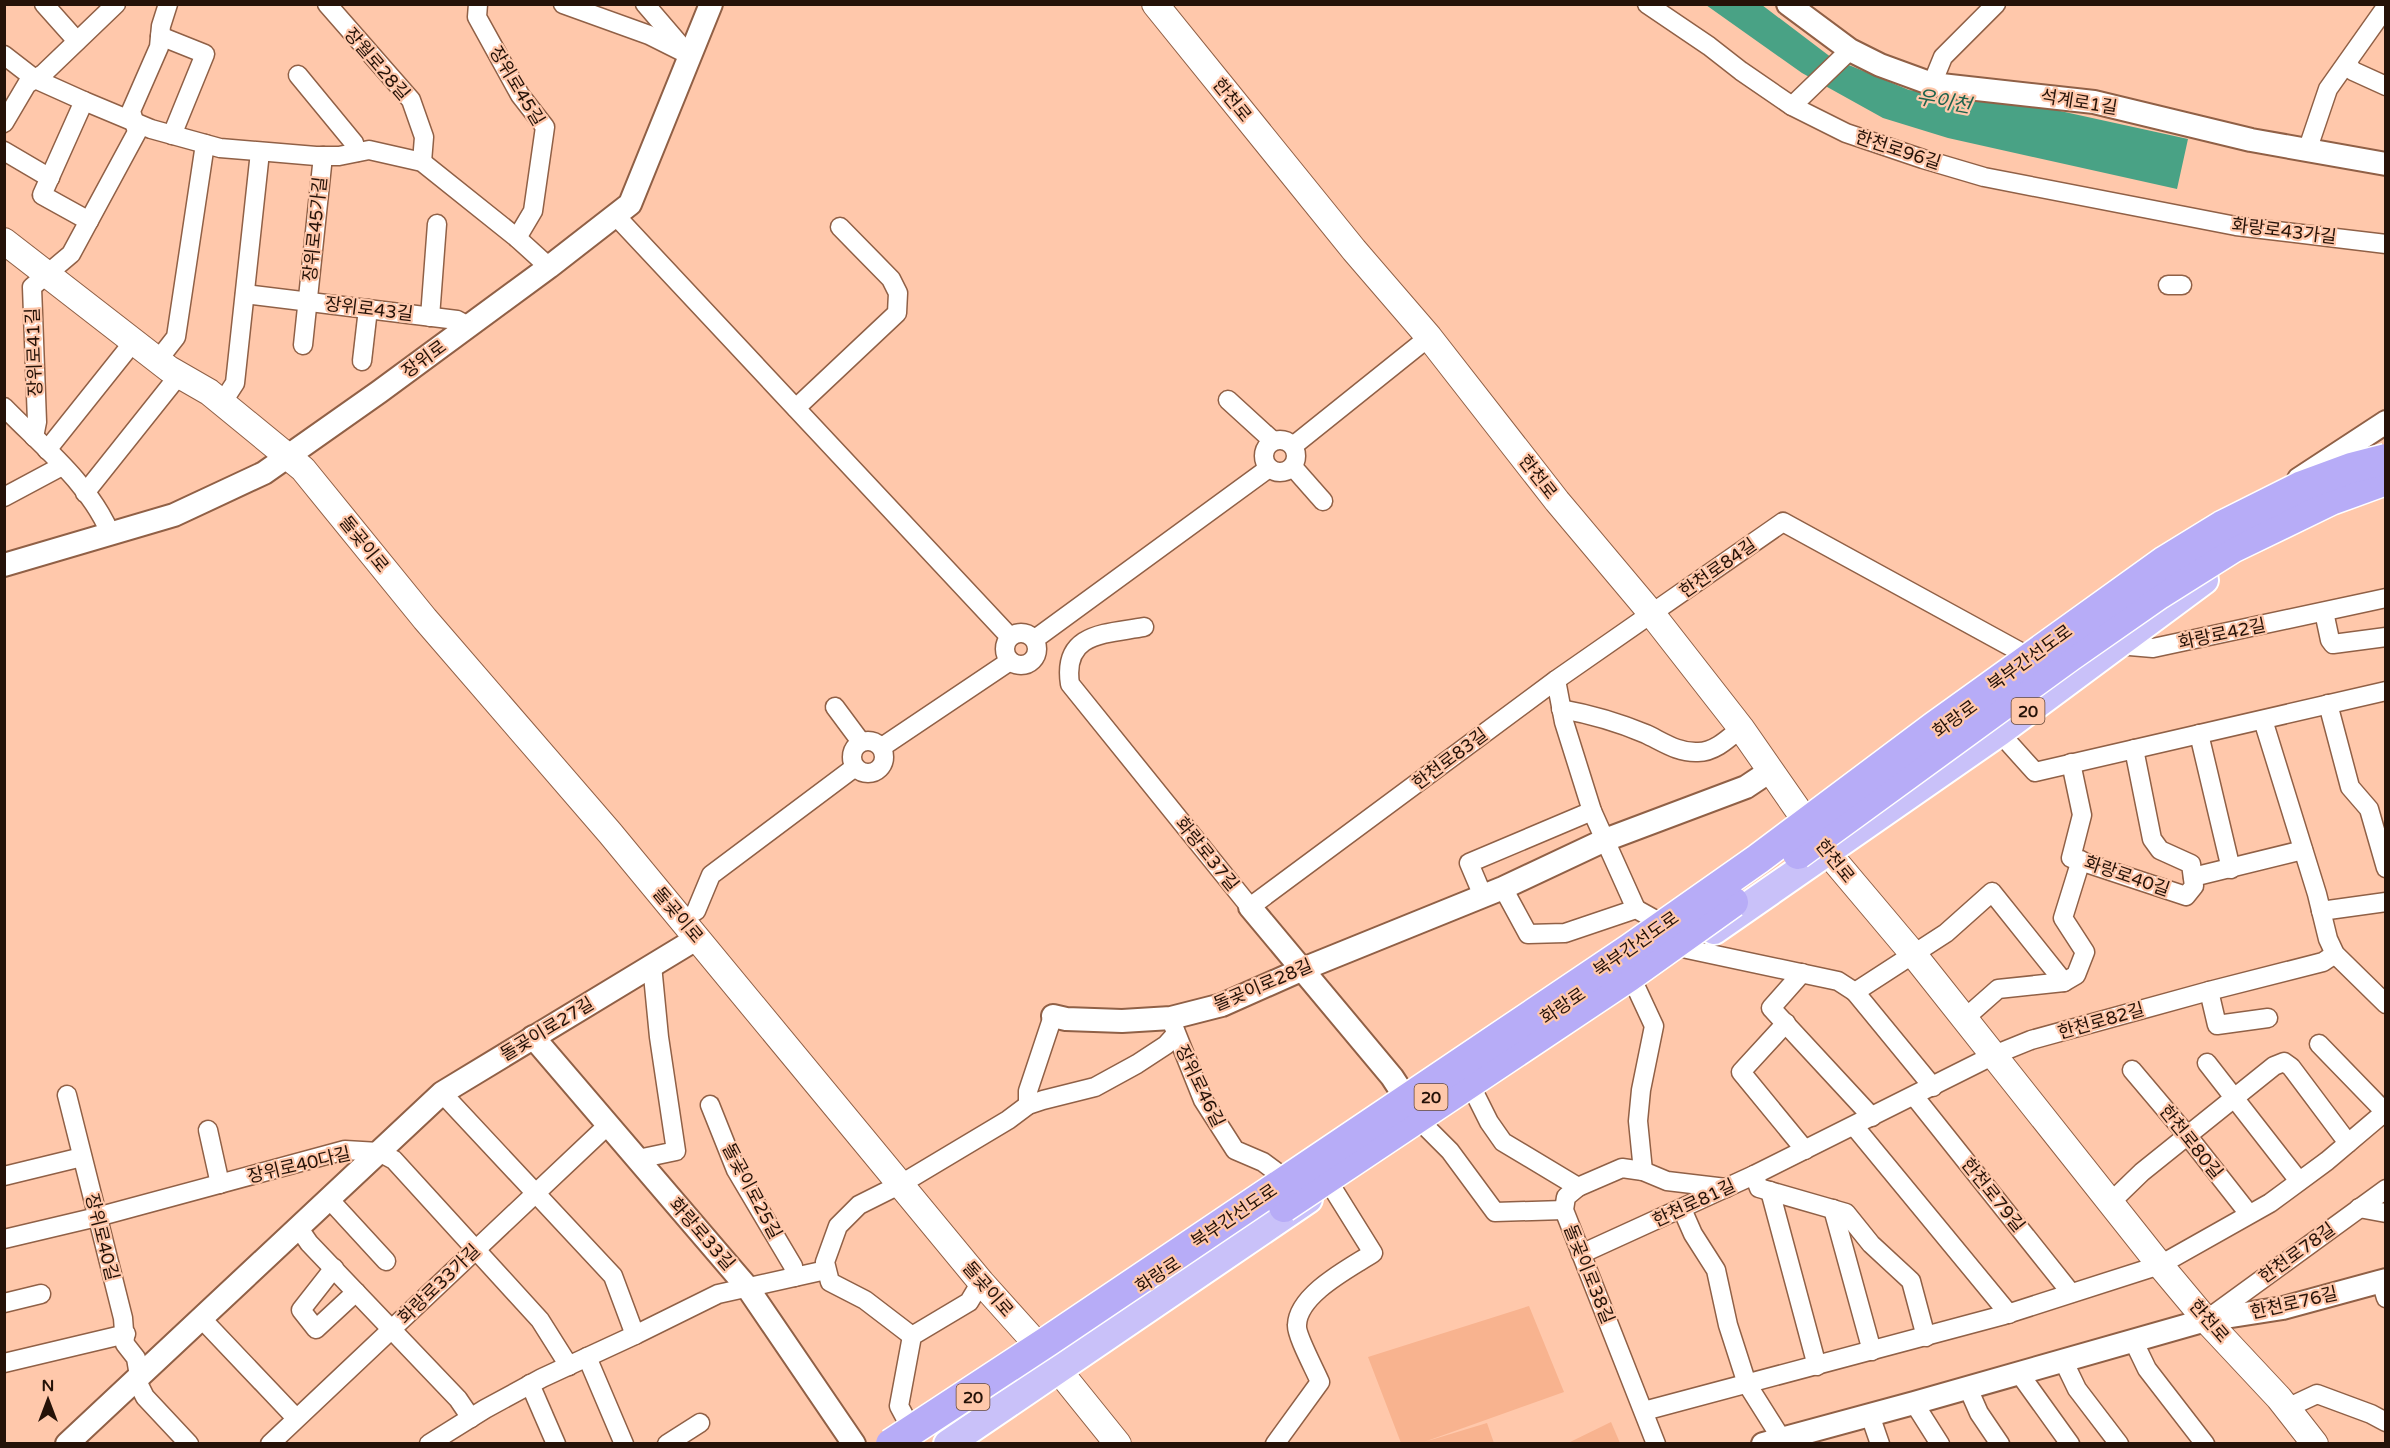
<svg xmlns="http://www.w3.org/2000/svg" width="2390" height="1448" font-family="'Varela Round','Noto Sans KR',sans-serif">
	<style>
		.green { fill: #f8b38f }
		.water { fill: #49a285 }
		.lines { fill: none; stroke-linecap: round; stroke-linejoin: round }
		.minor-casing { stroke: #906046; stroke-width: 21 }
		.tertiary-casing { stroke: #906046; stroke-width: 26 }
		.secondary-casing { stroke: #906046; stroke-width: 28 }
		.primary-casing { stroke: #fff; stroke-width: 32 }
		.minor { stroke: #fff; stroke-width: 18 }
		.tertiary { stroke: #fff; stroke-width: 22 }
		.secondary { stroke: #fff; stroke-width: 26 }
		.primary { stroke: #c9c1f9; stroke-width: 28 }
		.trunk-bridge-casing { stroke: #fff; stroke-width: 33; stroke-linecap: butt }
		.trunk-bridge { stroke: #b7acf7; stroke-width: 30 }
		.labels { text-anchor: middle; stroke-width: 4.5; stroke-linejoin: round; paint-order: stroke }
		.shield { fill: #ffc8ab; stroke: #664939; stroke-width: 1.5 }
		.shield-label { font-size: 16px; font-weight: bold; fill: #251208 }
		.street-label { font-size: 18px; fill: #251208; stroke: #ffc8ab }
		.water-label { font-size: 20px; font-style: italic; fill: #1e634d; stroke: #ffc8ab }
	</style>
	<rect width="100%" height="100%" fill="#ffc8ab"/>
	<g class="green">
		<path d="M1529 1306 1564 1392 1424 1442 1487 1423 1494 1443H1401L1368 1357Z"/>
		<path d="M1611 1422 1620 1443H1568Z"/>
	</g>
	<path class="water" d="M1706 5H1762L1832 58 1909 90 2051 109 2188 139 2177 189 1948 138 1883 118 1802 73Z"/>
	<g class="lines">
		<g class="minor-casing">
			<g id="minor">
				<path d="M44 4 77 41"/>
				<path d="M327 4 411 100 424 137 422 162"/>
				<path d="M478 4 477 17 520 95 545 127 533 211 517 238"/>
				<path d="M563 4 649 35 689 55"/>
				<path d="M645 4 682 47"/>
				<path d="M1647 4 1709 46 1741 71 1792 106 1846 133 1923 159 1984 177 2236 226 2386 244"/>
				<path d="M160 36 205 54 172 135"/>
				<path d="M4 55 35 79 84 101 151 129 220 148 316 156H339L369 150 422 162 517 238 549 267"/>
				<path d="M2347 63 2353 71 2386 86"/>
				<path d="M298 75 354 143 357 152"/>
				<path d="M1932 84 1943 57 1996 4"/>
				<path d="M84 101 42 195 89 221"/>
				<path d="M1792 106 1850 50"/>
				<path d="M4 123 27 84 43 74 116 4"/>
				<path d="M4 151 50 178"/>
				<path d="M2307 151 2328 89 2386 7"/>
				<path d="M615 215 1010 637"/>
				<path d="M2168 285H2182"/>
				<path d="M245 294 457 320 468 326"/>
				<path d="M430 317 437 224"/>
				<path d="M303 345 323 156"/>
				<path d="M158 360 176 337 205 144"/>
				<path d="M362 361 368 309"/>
				<path d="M1228 400 1273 441"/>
				<path d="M222 403 235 383 260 152"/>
				<path d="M4 407C42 446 89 483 110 533"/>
				<path d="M796 408 897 313 898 293 891 279 840 227"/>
				<path d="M34 437 37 422 32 287 71 254 137 132 131 111 159 47 161 26 168 4"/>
				<circle cx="1280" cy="456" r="16"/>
				<path d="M1293 446 1429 337"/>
				<path d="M47 450 134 341"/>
				<path d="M1293 467 1323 501"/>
				<path d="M85 493 179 375"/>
				<path d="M4 497 62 466"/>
				<path d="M2324 612 2330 640 2333 644 2386 637"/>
				<path d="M1144 627C1106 634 1062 632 1070 684L1250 907 1556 680 1783 522 2037 661"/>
				<circle cx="1021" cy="649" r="16"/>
				<path d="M1035 639 1269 468"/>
				<path d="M2118 645 2153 648 2386 598"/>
				<path d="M1556 680 1564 722 1592 811 1636 909"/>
				<path d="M2328 704 2350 787 2369 809 2386 868"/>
				<path d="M835 707 861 742"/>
				<path d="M1561 709C1589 714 1620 723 1646 734 1663 742 1678 753 1698 752 1715 752 1729 738 1741 728"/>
				<path d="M2263 720 2317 894 2328 939 2335 954 2386 1004"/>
				<path d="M1999 732 2035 772 2386 691"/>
				<path d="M2199 734 2231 869"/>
				<circle cx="868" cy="757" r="16"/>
				<path d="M882 747 1010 661"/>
				<path d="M2071 763 2082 815 2071 858 2186 896 2194 886 2191 864 2160 850 2152 839 2134 749"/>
				<path d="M2193 877 2303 850"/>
				<path d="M1503 888 1528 934 1565 933 1636 909 1672 929"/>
				<path d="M1483 896 1469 863 1592 811"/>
				<path d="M696 911 711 875 855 767"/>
				<path d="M2321 911 2386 902"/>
				<path d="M1687 949 1838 981 1855 992 1946 933 1992 892 2064 982"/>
				<path d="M1802 973 1771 1008 1872 1117"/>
				<path d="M1634 983 1654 1026 1641 1090 1638 1121 1643 1171"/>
				<path d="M2209 991 2217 1025 2268 1018"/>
				<path d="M1855 992 1933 1087"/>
				<path d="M1964 1019 1998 989 2064 982 2076 975 2085 952 2063 918 2081 860"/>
				<path d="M1786 1023 1741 1072 1805 1150"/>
				<path d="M1173 1025 1203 1100 1235 1150 1263 1162 1294 1185"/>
				<path d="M2319 1044 2385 1112"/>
				<path d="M2207 1063 2299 1181"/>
				<path d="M2132 1070 2187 1135 2249 1214"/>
				<path d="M1472 1088 1489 1122 1503 1142 1578 1187 1622 1168 1643 1171 1667 1181 1726 1188"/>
				<path d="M442 1093 613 1276 635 1335"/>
				<path d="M67 1095 123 1318 125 1344 136 1358 139 1376"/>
				<path d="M1914 1096 2071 1293"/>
				<path d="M710 1105 736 1170 793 1266 795 1277"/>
				<path d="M1028 1105V1091L1053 1016"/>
				<path d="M1421 1122 1450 1151 1495 1212 1564 1210"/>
				<path d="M1854 1126 2009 1314"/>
				<path d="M208 1130 220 1184"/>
				<path d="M638 1159 676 1151 659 1037 652 965"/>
				<path d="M1754 1175 1759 1188 1846 1213 1871 1244 1911 1281 1926 1337"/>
				<path d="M4 1176 82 1157"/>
				<path d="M1578 1187 1566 1197 1564 1210 1656 1444"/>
				<path d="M1770 1191 1817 1366"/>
				<path d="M329 1199 386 1261"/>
				<path d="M2111 1202 2142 1172 2274 1066 2284 1062 2291 1067 2348 1143"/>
				<path d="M2359 1208 2386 1213"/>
				<path d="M1682 1209 1693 1234 1716 1270 1728 1325 1747 1384 1781 1438"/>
				<path d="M1833 1209 1872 1351"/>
				<path d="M298 1227 309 1243 458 1399 471 1418"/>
				<path d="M4 1239 97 1217 345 1150 379 1152 394 1160 540 1320 569 1366"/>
				<path d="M1581 1254 1754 1175 1994 1055 2031 1040 2209 991 2323 962 2335 954"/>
				<path d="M334 1268 301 1310 316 1329 356 1292"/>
				<path d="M2381 1281 2386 1298"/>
				<path d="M4 1303 41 1294"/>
				<path d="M201 1318 296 1418"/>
				<path d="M2206 1320 2386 1189"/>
				<path d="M912 1336 865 1300 830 1282 825 1262 838 1226 859 1205 901 1184 1008 1120 1028 1105 1043 1100 1095 1087 1137 1064 1166 1045 1175 1035"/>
				<path d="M2133 1340 2147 1369 2205 1444"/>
				<path d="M587 1357 624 1444"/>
				<path d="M2063 1360 2077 1389 2119 1444"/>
				<path d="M4 1363 126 1334"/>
				<path d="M2019 1373 2070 1444"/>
				<path d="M136 1379 145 1397 189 1444"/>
				<path d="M530 1384 556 1444"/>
				<path d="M1968 1388 1979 1413 2000 1444"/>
				<path d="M1914 1403 1940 1444"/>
				<path d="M2287 1408 2317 1394 2371 1414 2386 1422"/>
				<path d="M1644 1411 2004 1315 2160 1265 2270 1203 2327 1161 2386 1111"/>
				<path d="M1870 1415 1880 1444"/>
				<path d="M915 1436 899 1406 912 1336 969 1302 981 1282"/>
				<path d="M270 1444 608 1125"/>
				<path d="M429 1444 485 1409 542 1378 635 1335 718 1294 826 1270"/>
				<path d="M667 1444 700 1423"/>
				<path d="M1275 1444 1320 1382C1315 1370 1296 1335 1297 1325 1298 1294 1350 1268 1373 1253L1330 1184"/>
			</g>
		</g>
		<g class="tertiary-casing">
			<g id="tertiary">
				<path d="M1788 4 1850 50 1880 65 1932 84 2094 102 2251 140 2386 164"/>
				<path d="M2299 479 2386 422"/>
				<path d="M4 565 174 515 264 473 379 392 549 267 630 204 711 4"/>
				<path d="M1250 907 1392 1077 1413 1109"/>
				<path d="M1053 1016 1066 1019 1122 1021 1171 1018 1222 1005 1303 969 1503 888 1605 840 1746 787 1770 771"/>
				<path d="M533 1037 747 1287 854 1444"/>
				<path d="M67 1444 442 1093 696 939"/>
				<path d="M1763 1444 1914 1403 2206 1320 2283 1308 2386 1280"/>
			</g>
		</g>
		<g class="secondary-casing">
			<g id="secondary">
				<path d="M1155 4 1354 250 1429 337 1557 501 1652 614 1741 728 1828 853 1914 955 2160 1265 2206 1320 2279 1398 2315 1444"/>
				<path d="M4 241 169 369 209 392 303 469 425 619 610 833 981 1282 1043 1351 1118 1444"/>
			</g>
		</g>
		<g class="primary-casing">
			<g id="primary">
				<path d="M1714 930 1999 732 2204 580"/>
				<path d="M948 1444 1308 1199"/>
			</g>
		</g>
		<use href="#minor" class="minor"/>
		<use href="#tertiary" class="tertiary"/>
		<use href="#secondary" class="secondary"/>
		<use href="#primary" class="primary"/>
		<g class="trunk-bridge-casing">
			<g id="trunk-bridge">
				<path d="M1798 854 2070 656 2159 594 2232 548 2331 500 2386 480"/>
				<path d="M1284 1207 1628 977 1733 902"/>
				<path d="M891 1444 1048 1341 1630 949 1758 859 1934 727 2165 561 2222 526 2302 486 2351 468 2386 459"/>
			</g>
		</g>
		<use href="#trunk-bridge" class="trunk-bridge"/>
	</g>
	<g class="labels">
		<g class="shield">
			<rect x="2011.5" y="698" width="33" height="26" rx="4.5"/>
			<rect x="1414.5" y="1084" width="33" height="26" rx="4.5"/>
			<rect x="956.5" y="1384" width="33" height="26" rx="4.5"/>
		</g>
		<g class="shield-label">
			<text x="2028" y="717">20</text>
			<text x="1431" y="1103">20</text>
			<text x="973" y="1403">20</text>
		</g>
		<g class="street-label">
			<text transform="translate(377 64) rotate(49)" y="6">장월로28길</text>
			<text transform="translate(517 86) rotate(59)" y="6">장위로45길</text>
			<text transform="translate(1232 100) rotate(51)" y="6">한천로</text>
			<text transform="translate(2079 102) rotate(9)" y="6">석계로1길</text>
			<text transform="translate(1898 150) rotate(18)" y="6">한천로96길</text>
			<text transform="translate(315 229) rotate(-84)" y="6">장위로45가길</text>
			<text transform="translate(2284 231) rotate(7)" y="6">화랑로43가길</text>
			<text transform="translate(369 309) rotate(7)" y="6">장위로43길</text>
			<text transform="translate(34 352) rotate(-92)" y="6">장위로41길</text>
			<text transform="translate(424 359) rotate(-36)" y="6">장위로</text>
			<text transform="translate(1538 477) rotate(52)" y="6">한천로</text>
			<text transform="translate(364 544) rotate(51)" y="6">돌곶이로</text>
			<text transform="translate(1718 568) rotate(-35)" y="6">한천로84길</text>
			<text transform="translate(2222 634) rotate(-12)" y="6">화랑로42길</text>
			<text transform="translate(2030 658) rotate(-36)" y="6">북부간선도로</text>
			<text transform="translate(1955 719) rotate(-36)" y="6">화랑로</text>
			<text transform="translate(1450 759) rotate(-37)" y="6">한천로83길</text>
			<text transform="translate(1207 854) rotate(51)" y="6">화랑로37길</text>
			<text transform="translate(1835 861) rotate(51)" y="6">한천로</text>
			<text transform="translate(2127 876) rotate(19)" y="6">화랑로40길</text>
			<text transform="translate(678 915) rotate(50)" y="6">돌곶이로</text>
			<text transform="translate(1636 944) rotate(-35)" y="6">북부간선도로</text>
			<text transform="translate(1263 985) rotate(-23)" y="6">돌곶이로28길</text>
			<text transform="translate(1563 1006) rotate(-34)" y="6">화랑로</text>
			<text transform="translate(2101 1021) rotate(-16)" y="6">한천로82길</text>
			<text transform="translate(547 1029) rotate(-31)" y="6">돌곶이로27길</text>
			<text transform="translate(1200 1086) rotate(64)" y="6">장위로46길</text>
			<text transform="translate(2191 1142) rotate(51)" y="6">한천로80길</text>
			<text transform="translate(299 1165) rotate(-13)" y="6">장위로40다길</text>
			<text transform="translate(752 1191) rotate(62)" y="6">돌곶이로25길</text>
			<text transform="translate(1993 1195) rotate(51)" y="6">한천로79길</text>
			<text transform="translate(1694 1203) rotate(-25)" y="6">한천로81길</text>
			<text transform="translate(1234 1216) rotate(-34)" y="6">북부간선도로</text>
			<text transform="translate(702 1234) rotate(49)" y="6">화랑로33길</text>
			<text transform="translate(102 1237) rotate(76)" y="6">장위로40길</text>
			<text transform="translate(2297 1253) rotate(-36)" y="6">한천로78길</text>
			<text transform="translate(1589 1274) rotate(68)" y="6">돌곶이로38길</text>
			<text transform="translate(1158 1275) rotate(-33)" y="6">화랑로</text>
			<text transform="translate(439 1284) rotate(-44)" y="6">화랑로33가길</text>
			<text transform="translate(988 1289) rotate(49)" y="6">돌곶이로</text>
			<text transform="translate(2294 1303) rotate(-13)" y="6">한천로76길</text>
			<text transform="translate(2209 1321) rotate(49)" y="6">한천로</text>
		</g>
		<g class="water-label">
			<text transform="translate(1944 101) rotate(10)" y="7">우이천</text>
		</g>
	</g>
	<rect width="2390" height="1448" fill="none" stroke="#251208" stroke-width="12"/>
	<g transform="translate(48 1400)" stroke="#ffc8ab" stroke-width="4.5" paint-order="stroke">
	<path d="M0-4.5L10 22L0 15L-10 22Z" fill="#251208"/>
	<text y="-9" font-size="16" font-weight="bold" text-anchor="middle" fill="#251208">N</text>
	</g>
</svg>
